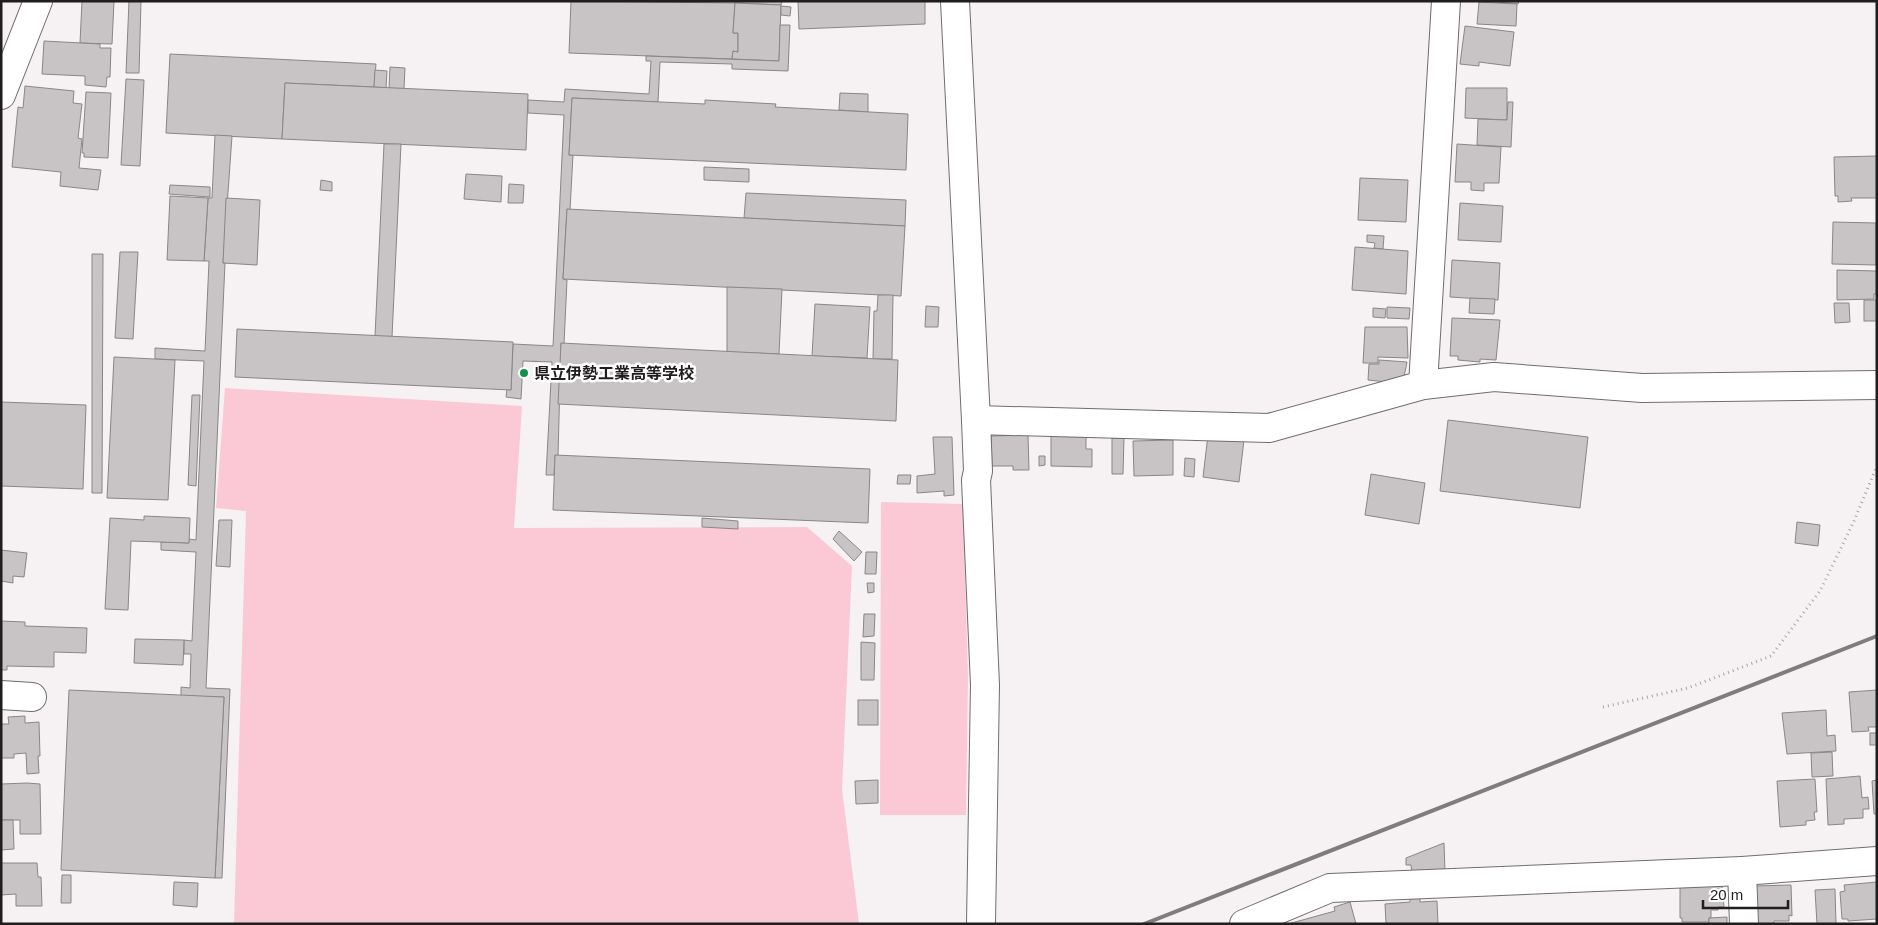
<svg xmlns="http://www.w3.org/2000/svg" width="1878" height="925" font-family="Arial,'Noto Sans JP',sans-serif">
	<style>
		.green { fill: #fbc9d5 }
		.building { fill: #c8c3c4; stroke: #8a8586 }
		.lines { fill: none; stroke-linecap: round; stroke-linejoin: round }
		.minor-casing { stroke: #716d6e; stroke-width: 30 }
		.major-casing { stroke: #716d6e; stroke-width: 30 }
		.path { stroke: #a7a3a4; stroke-width: 3; stroke-dasharray: 1 4; stroke-linecap: butt }
		.minor { stroke: #fff; stroke-width: 28 }
		.major { stroke: #fff; stroke-width: 28 }
		.rail { stroke: #7f7c7d; stroke-width: 4 }
		.poi-dot { fill: #13904c; stroke: #fff; stroke-width: 2 }
		.labels { text-anchor: middle; stroke-width: 5; stroke-linejoin: round; paint-order: stroke }
		.poi-label { font-size: 16px; font-weight: bold; fill: #1f1d1e; stroke: #fff; text-anchor: start }
	</style>
	<rect width="100%" height="100%" fill="#f6f1f2"/>
	<g class="green">
		<path d="M225 388 522 406 514 528 807 527 852 566 842 789 859 924H234L246 511 216 508Z"/>
		<path d="M881 502 963 504 968 678 966 815H880Z"/>
	</g>
	<g class="building">
		<path d="M82 1H114L112 44 80 43Z"/>
		<path d="M129 1H141L139 73H126Z"/>
		<path d="M571 1 735 3 733 33H738V52L733 51 732 59 569 53Z"/>
		<path d="M735 1H782L781 5 735 3Z"/>
		<path d="M798 1H925V24L799 29Z"/>
		<path d="M1488 1H1519L1518 4Z"/>
		<path d="M1479 2 1517 4 1516 26 1477 24Z"/>
		<path d="M735 3 781 5 779 61 732 59 733 51 738 52V33H733Z"/>
		<path d="M781 6 791 7 790 16 781 15Z"/>
		<path d="M780 25H790L788 71 732 69V64L660 62 658 102 572 98 569 155H573L570 210 567 209 563 279 567 280 564 344 561 343 558 456 555 455 554 475H546L552 362 523 361 521 399 506 397 507 389 511 390 513 344 553 346 564 115 528 113V100L564 102 565 89 649 94 651 61H646V56L779 61Z"/>
		<path d="M1465 26 1514 32 1510 66 1479 62V66L1460 64Z"/>
		<path d="M44 41 100 44V48H111L110 77H107L106 87 85 85V76L42 74Z"/>
		<path d="M170 54 376 64 374 87 285 83 282 139 166 133Z"/>
		<path d="M390 67 405 68 404 89 389 88Z"/>
		<path d="M375 70 387 71 386 88 374 87Z"/>
		<path d="M126 79 144 80 140 166 121 165Z"/>
		<path d="M285 83 528 94 526 150 282 139Z"/>
		<path d="M25 86 74 91 73 103 82 104 78 138 82 139 79 168 101 170 98 190 60 186 61 172 12 167 18 107 23 108Z"/>
		<path d="M1466 88H1507V120L1465 118Z"/>
		<path d="M86 92 111 93 108 158 84 157V153H82Z"/>
		<path d="M840 93 868 94V112L839 110Z"/>
		<path d="M572 98 705 104V100L776 104 775 107 908 114 906 170 569 155Z"/>
		<path d="M1508 102H1513L1511 147 1477 145 1478 119 1507 120Z"/>
		<path d="M215 135 232 136 223 263H225L206 688 230 689 222 878H215L224 697 181 696V687L190 688 191 654H184V640L192 641 196 552 161 550V542L189 543V539L196 540 204 361 155 359V348L205 351 209 261H204L208 198H212Z"/>
		<path d="M384 144H401L392 337 375 336Z"/>
		<path d="M1457 144 1501 147 1499 183H1484V191L1471 190V182H1455Z"/>
		<path d="M1877 156V198H1851L1852 201 1838 202V196H1835L1834 157Z"/>
		<path d="M704 167 749 169V182L704 180Z"/>
		<path d="M466 174 502 176 501 202 464 199Z"/>
		<path d="M1360 178 1408 180 1406 222 1358 220Z"/>
		<path d="M321 180 332 182V191L320 190Z"/>
		<path d="M509 184 524 185 523 203H508Z"/>
		<path d="M170 185 210 187V197L169 194Z"/>
		<path d="M746 193 906 200 905 226 744 218Z"/>
		<path d="M170 196 208 198 204 261 167 260Z"/>
		<path d="M226 198 260 200 257 265 223 263Z"/>
		<path d="M1460 203 1503 206 1501 242 1458 240Z"/>
		<path d="M567 209 905 226 901 296 563 279Z"/>
		<path d="M1833 222 1876 223V265L1832 264Z"/>
		<path d="M1367 235 1384 236 1383 249 1374 248 1375 243 1367 242Z"/>
		<path d="M1355 247 1408 251 1406 294 1352 290Z"/>
		<path d="M120 252H138L133 339 115 338Z"/>
		<path d="M92 254H103L102 493H92Z"/>
		<path d="M1452 260 1500 263 1498 300 1450 297Z"/>
		<path d="M1837 270 1877 271V294H1874V299L1837 300Z"/>
		<path d="M727 287 782 289 779 354 727 352Z"/>
		<path d="M878 295H893L892 359H873L874 311H877Z"/>
		<path d="M1470 298 1495 299 1494 314 1469 313Z"/>
		<rect x="1864" y="300" width="13" height="21"/>
		<path d="M1834 303H1849L1850 322 1835 323Z"/>
		<path d="M815 304 870 307 867 358 812 356Z"/>
		<path d="M926 306 939 307 938 327H925Z"/>
		<path d="M1387 307 1410 308 1409 319 1387 318Z"/>
		<path d="M1373 308 1386 309 1385 318 1373 317Z"/>
		<path d="M1452 318 1500 320 1496 360 1480 359V362L1458 360V356H1450Z"/>
		<path d="M1365 327H1407L1408 358 1378 357V363H1363Z"/>
		<path d="M237 329 513 342 511 390 235 377Z"/>
		<path d="M561 343 898 360 896 421 558 404Z"/>
		<path d="M114 357 175 360 168 500 107 498Z"/>
		<path d="M1379 360 1407 362 1404 377 1397 383 1368 380 1369 364H1379Z"/>
		<path d="M192 395H200L196 486 188 485Z"/>
		<path d="M1 402 86 405 83 489 1 486Z"/>
		<path d="M1448 420 1588 437 1580 508 1440 491Z"/>
		<path d="M1028 435 1029 470H1013V466H992L991 436Z"/>
		<path d="M1208 435 1244 440 1239 482 1203 477Z"/>
		<path d="M1051 436 1086 437V449H1092V467L1051 466Z"/>
		<path d="M933 437H952L954 495 944 496V491L917 493V476L935 474Z"/>
		<path d="M1112 438H1124L1123 474H1112Z"/>
		<path d="M1173 440V475L1134 476 1133 441Z"/>
		<path d="M555 455 870 469 868 523 553 510Z"/>
		<path d="M1039 456H1045V465L1039 466Z"/>
		<path d="M1185 458 1195 459 1194 477 1184 476Z"/>
		<path d="M1371 474 1425 483 1419 524 1365 515Z"/>
		<path d="M898 475H911L910 484H897Z"/>
		<path d="M144 516 190 518 189 543 131 541 128 610 105 609 110 518 144 520Z"/>
		<path d="M702 518 738 521V529L702 527Z"/>
		<path d="M219 520H232L230 567 216 566Z"/>
		<path d="M1797 522 1820 525 1818 546 1795 543Z"/>
		<path d="M839 531 862 552 854 561 833 539Z"/>
		<path d="M1 550 27 553 24 577 13 576V583L1 581Z"/>
		<path d="M866 552H877L876 574H865Z"/>
		<path d="M867 583H874V592L868 593Z"/>
		<path d="M864 614H875L874 636 863 637Z"/>
		<path d="M1 621 25 622V626L87 628 86 653 54 652V667L7 666V670H1Z"/>
		<path d="M135 639 184 640 183 665 134 663Z"/>
		<path d="M861 642 875 643 874 680H861Z"/>
		<path d="M69 690 224 697 215 878 61 870Z"/>
		<path d="M1877 690V727H1868L1869 731 1852 732 1849 692Z"/>
		<rect x="858" y="700" width="20" height="25"/>
		<path d="M1826 710 1827 736 1835 735 1836 751 1787 754 1782 713Z"/>
		<path d="M25 716V723L39 722 40 756H38L39 773 27 774 26 753 14 754V758H1V724H9L8 717Z"/>
		<rect x="1870" y="733" width="7" height="12"/>
		<path d="M1832 752 1833 776 1812 777 1811 753Z"/>
		<path d="M1860 776 1862 798 1868 797 1869 809H1863V818L1844 819V824L1828 825 1826 779Z"/>
		<path d="M1815 779 1817 812H1814L1815 820 1806 821V825L1780 827 1777 781Z"/>
		<path d="M878 780V803L856 804 855 781Z"/>
		<path d="M1877 780V814H1874L1872 781Z"/>
		<path d="M27 783 40 784 41 834H20V820H1V784Z"/>
		<path d="M1 820H13L14 849 1 850Z"/>
		<path d="M1444 843 1445 872 1412 874 1411 865H1406V858Z"/>
		<path d="M1 863H37L38 877H41L42 906H16V894L1 895Z"/>
		<path d="M62 875H71V903H61Z"/>
		<path d="M174 882 198 883 197 907 173 905Z"/>
		<path d="M1877 882V919L1848 921V919H1842L1840 892 1845 891 1844 885Z"/>
		<path d="M1680 883H1718L1719 886H1722L1724 907H1718V910H1711V918H1709V922H1682V918H1680Z"/>
		<path d="M1791 885 1792 916 1789 915V921H1774V924H1757L1754 886Z"/>
		<path d="M1835 889 1836 924H1817L1815 890Z"/>
		<path d="M1420 898V902L1437 901 1438 924H1386L1385 904 1410 902V899Z"/>
		<path d="M1350 902 1356 924H1288L1335 911 1334 907Z"/>
		<path d="M1727 917V924H1709V918Z"/>
	</g>
	<g class="lines">
		<g class="minor-casing">
			<g id="minor">
				<path d="M955 1 976 420 978 471 976 480 985 685 981 924"/>
				<path d="M1423 385 1446 1"/>
				<path d="M976 420 1269 428 1423 385 1494 377 1642 388 1877 385"/>
				<path d="M1 695 32 697"/>
				<path d="M1742 871 1744 924"/>
				<path d="M1244 924 1330 888 1742 871 1877 861"/>
			</g>
		</g>
		<g class="major-casing">
			<path id="major" d="M1 95 38 1"/>
		</g>
		<path class="path" d="M1603 707 1688 688 1771 656 1820 591 1854 521 1877 466"/>
		<use href="#minor" class="minor"/>
		<use href="#major" class="major"/>
		<path class="rail" d="M1144 924 1877 636"/>
	</g>
	<circle class="poi-dot" cx="524" cy="373" r="5"/>
	<g class="labels">
		<g class="poi-label">
			<text x="534" y="379">県立伊勢工業高等学校</text>
		</g>
	</g>
	<rect width="1878" height="925" fill="none" stroke="#1f1d1e" stroke-width="5"/>
	<path d="M1703 900v8h85v-8" fill="none" stroke="#1f1d1e" stroke-width="2.5"/>
	<text x="1710" y="900" font-size="15" fill="#1f1d1e" stroke="#ffffff" stroke-width="4" paint-order="stroke">20 m</text>
</svg>
